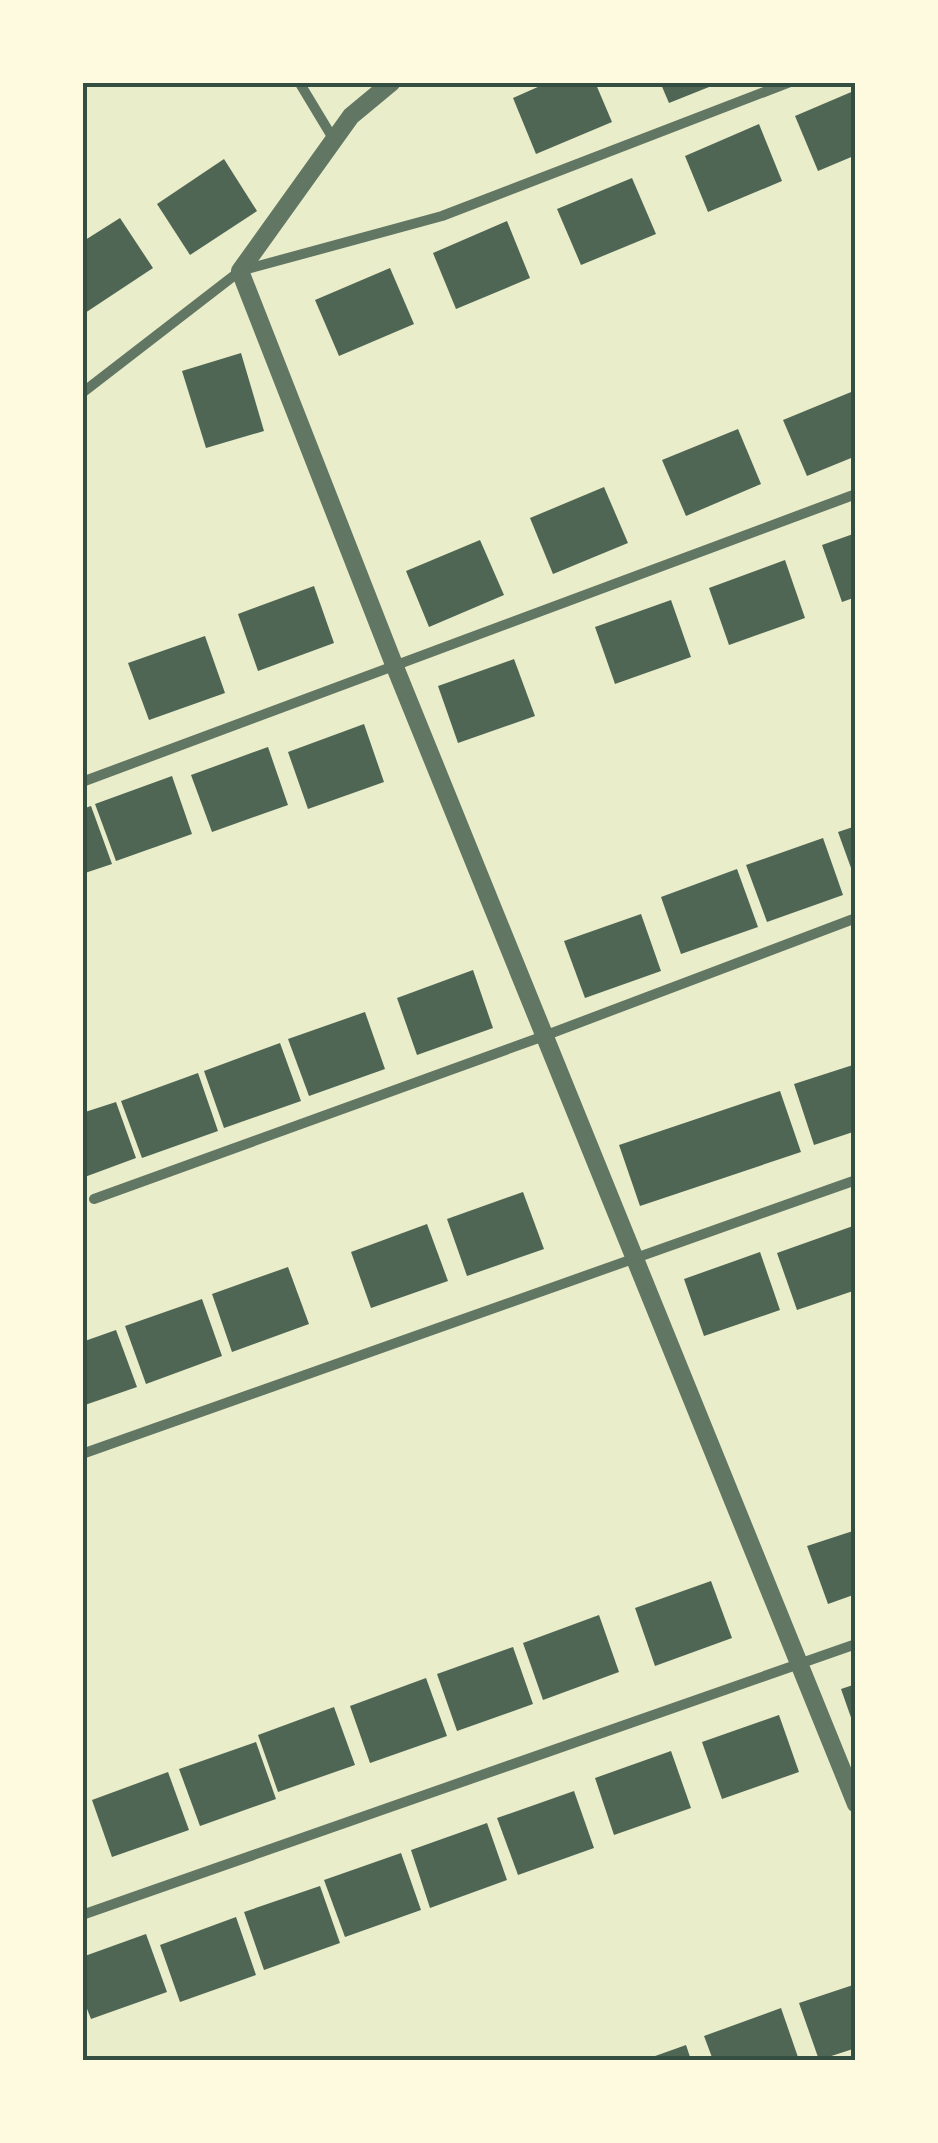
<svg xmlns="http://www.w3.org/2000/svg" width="938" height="2143" font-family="Poppins,sans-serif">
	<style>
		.building { fill: #4f6655 }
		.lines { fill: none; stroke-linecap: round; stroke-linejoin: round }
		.minor { stroke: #617663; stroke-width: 10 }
		.tertiary { stroke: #617663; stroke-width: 18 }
		.neatline { fill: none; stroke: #344e41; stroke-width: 4 }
	</style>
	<rect width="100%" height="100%" fill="#e9edc9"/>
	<g class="building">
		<path d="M549 82H595L612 122 536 154 513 98Z"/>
		<path d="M660 82H719V83L669 103Z"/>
		<path d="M856 90V155L818 171 795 116Z"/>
		<path d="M759 124 782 181 708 212 685 156Z"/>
		<path d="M224 159 257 211 190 255 157 204Z"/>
		<path d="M632 178 656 234 581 265 557 209Z"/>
		<path d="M120 218 153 268 85 313 82 242Z"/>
		<path d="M507 221 530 278 456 309 433 253Z"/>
		<path d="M390 268 414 324 339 356 315 300Z"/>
		<path d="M241 353 264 431 206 448 182 371Z"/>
		<path d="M856 390V456L807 476 783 420Z"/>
		<path d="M738 429 761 484 686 516 662 460Z"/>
		<path d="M604 487 628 543 553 574 530 518Z"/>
		<path d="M856 533V597L842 602 822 545Z"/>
		<path d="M480 540 504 595 429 627 406 571Z"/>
		<path d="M785 560 805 618 729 645 709 588Z"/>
		<path d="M314 586 334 643 258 671 238 614Z"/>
		<path d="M671 600 691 657 615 684 595 627Z"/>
		<path d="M205 636 225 693 149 720 128 663Z"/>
		<path d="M514 659 535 716 458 743 438 686Z"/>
		<path d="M364 724 384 782 308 809 288 752Z"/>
		<path d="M268 747 288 805 212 832 191 775Z"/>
		<path d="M172 776 192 834 116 861 95 804Z"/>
		<path d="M91 806 112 864 82 874V809Z"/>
		<path d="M856 826V879H855L838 832Z"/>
		<path d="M823 838 843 895 767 922 746 865Z"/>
		<path d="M737 869 758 927 681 954 661 897Z"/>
		<path d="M641 914 661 971 585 998 564 941Z"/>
		<path d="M473 970 493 1028 417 1055 397 998Z"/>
		<path d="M365 1012 385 1069 309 1096 288 1039Z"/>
		<path d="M280 1043 301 1101 224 1128 204 1071Z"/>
		<path d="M856 1064V1131L814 1145 794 1084Z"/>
		<path d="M198 1073 218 1131 142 1158 121 1101Z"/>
		<path d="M780 1091 801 1152 640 1206 619 1145Z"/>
		<path d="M116 1102 136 1158 82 1178V1113Z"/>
		<path d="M523 1192 544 1249 467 1276 447 1219Z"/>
		<path d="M427 1224 448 1281 371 1308 351 1252Z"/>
		<path d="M853 1226 856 1290 797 1310 777 1253Z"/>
		<path d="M760 1252 780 1310 704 1336 684 1279Z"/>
		<path d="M288 1267 309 1324 232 1352 212 1294Z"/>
		<path d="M202 1299 222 1356 146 1384 125 1326Z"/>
		<path d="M116 1330 137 1387 82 1406V1342Z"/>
		<path d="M856 1530V1594L828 1604 807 1546Z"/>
		<path d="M711 1581 732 1638 655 1666 635 1608Z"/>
		<path d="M599 1615 619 1672 543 1700 523 1643Z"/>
		<path d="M513 1647 533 1704 457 1731 437 1674Z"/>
		<path d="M426 1678 447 1736 370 1763 350 1706Z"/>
		<path d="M856 1684V1729H855L841 1689Z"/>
		<path d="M334 1707 355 1765 278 1792 258 1735Z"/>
		<path d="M779 1715 799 1772 722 1799 702 1742Z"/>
		<path d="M256 1742 276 1799 200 1826 179 1769Z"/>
		<path d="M671 1751 691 1808 614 1835 595 1778Z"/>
		<path d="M168 1772 189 1830 112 1857 92 1800Z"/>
		<path d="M574 1791 594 1848 518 1875 497 1818Z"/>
		<path d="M487 1823 507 1880 430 1908 411 1850Z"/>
		<path d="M401 1853 421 1910 345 1937 324 1880Z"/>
		<path d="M320 1886 340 1943 264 1970 244 1912Z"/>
		<path d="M236 1917 256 1975 180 2002 160 1945Z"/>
		<path d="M146 1934 167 1992 91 2019 82 1996V1957Z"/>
		<path d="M856 1984V2048L819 2060 799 2003Z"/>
		<path d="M781 2008 799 2060H713L704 2036Z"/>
		<path d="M686 2045 691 2060H644Z"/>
	</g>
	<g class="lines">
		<g class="minor">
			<path d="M299 82 334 140"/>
			<path d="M82 393 240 271 442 216 790 82"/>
			<path d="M82 782 856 494"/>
			<path d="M94 1199 544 1036 856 918"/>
			<path d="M82 1454 856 1180"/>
			<path d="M82 1915 856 1644"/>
		</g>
		<path class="tertiary" d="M392 82 351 116 240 271 395 667 856 1804"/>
	</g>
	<rect width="938" height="2143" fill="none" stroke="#fefae0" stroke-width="170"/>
	<rect x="85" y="85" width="768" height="1973" class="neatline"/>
</svg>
